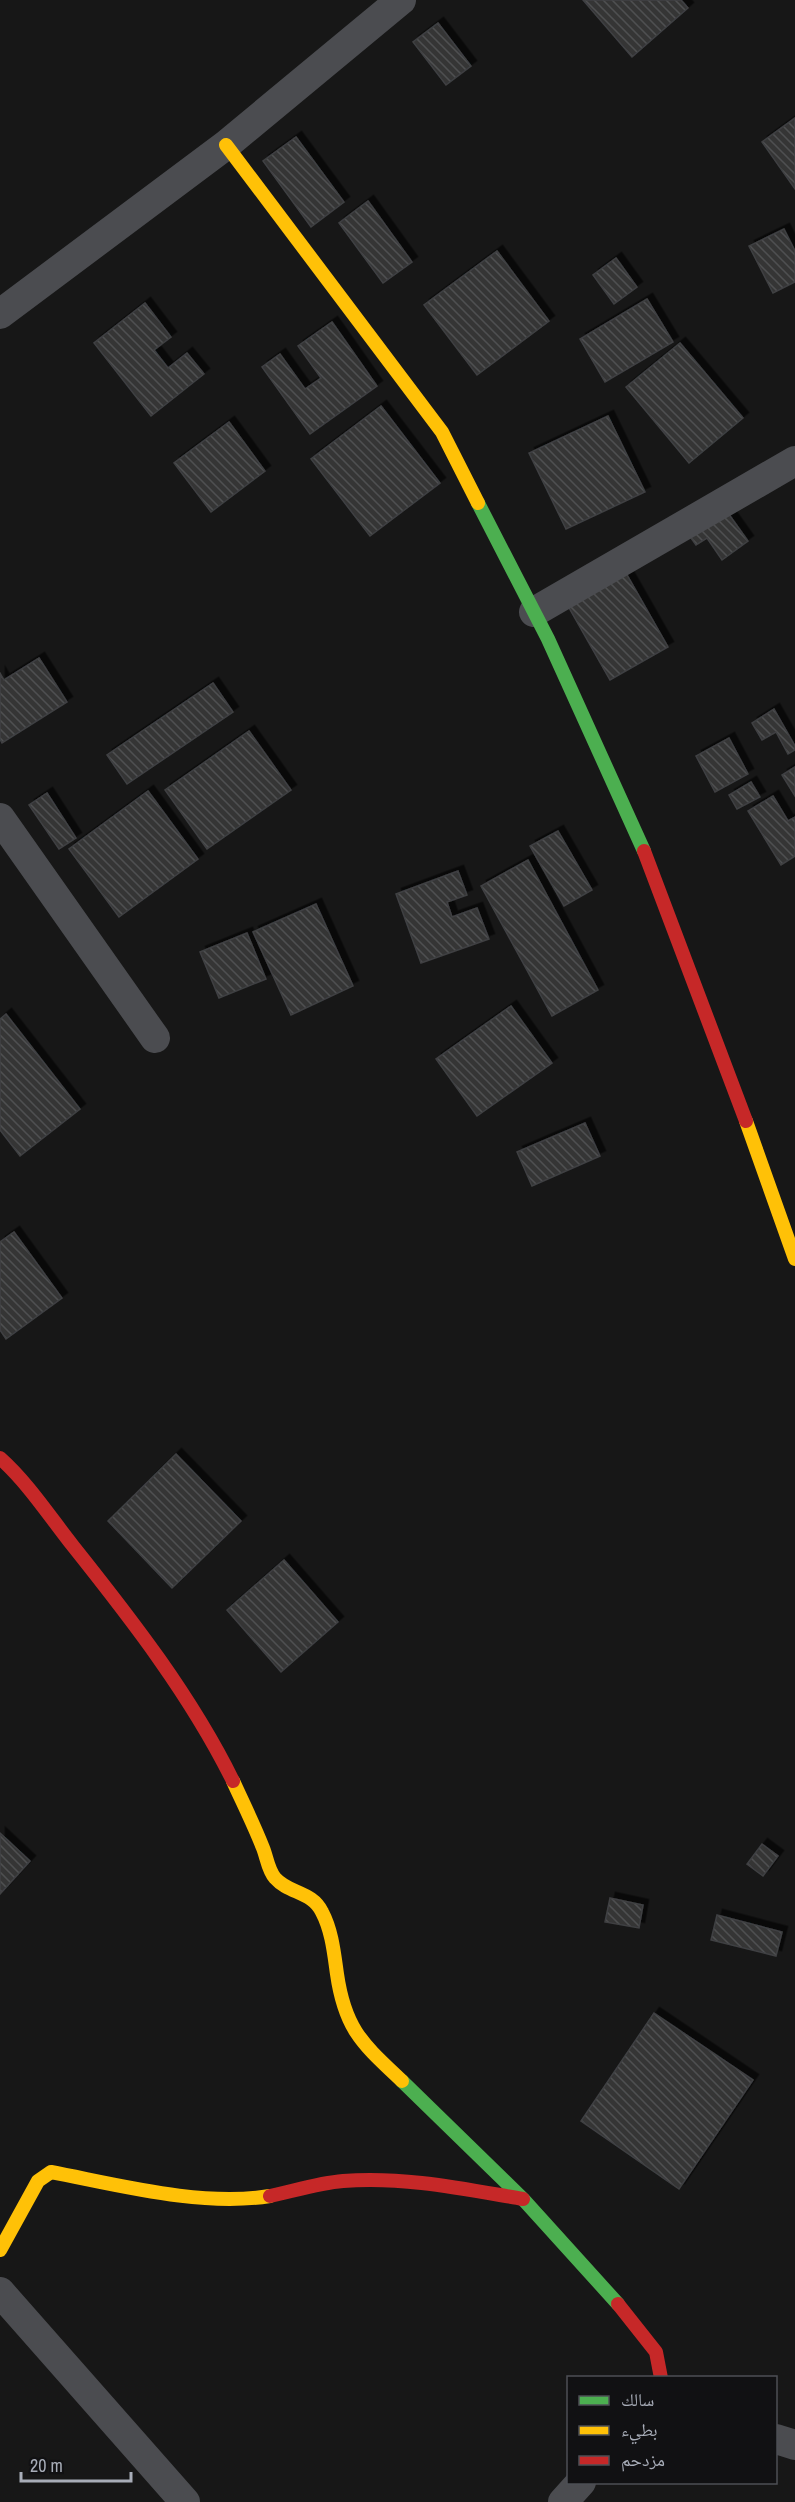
<svg xmlns="http://www.w3.org/2000/svg" width="795" height="2502" font-family="'Archivo Narrow','Noto Naskh Arabic',sans-serif">
	<style>
		.building { fill: url(#building-back-hatch); stroke: #3f4043; stroke-width: 1.5; filter: url(#shadow) }
		.lines { fill: none; stroke-linecap: round; stroke-linejoin: round }
		.street { stroke: #4b4c50; stroke-width: 30 }
		.fast { stroke: #4caf50; stroke-width: 14 }
		.slow { stroke: #ffc107; stroke-width: 14 }
		.jam { stroke: #c62828; stroke-width: 14 }
	</style>
	<defs>
		<pattern id="building-back-hatch" width="6" height="6" patternUnits="userSpaceOnUse" patternTransform="scale(1.5)"><rect width="6" height="6" fill="#353536"/><path d="M-1 5l2 2M0 0l6 6M5-1l2 2" fill="none" stroke="#4f5051"/></pattern>
		<filter id="shadow"><feDropShadow dx="5.5" dy="-5.5" stdDeviation="0" flood-color="#0009"/></filter>
	</defs>
	<rect width="100%" height="100%" fill="#171717"/>
	<g class="building">
		<path d="M583 0H681L688 8 632 57Z"/>
		<path d="M438 23 471 66 446 85 413 42Z"/>
		<path d="M795 118V189L762 142Z"/>
		<path d="M296 137 344 202 311 227 263 161Z"/>
		<path d="M368 201 412 262 383 283 339 223Z"/>
		<path d="M784 229 795 251V282L773 293 749 246Z"/>
		<path d="M497 251 549 321 477 375 424 305Z"/>
		<path d="M616 258 637 287 614 304 593 275Z"/>
		<path d="M647 299 673 342 605 382 580 339Z"/>
		<path d="M145 303 171 337 154 350 168 368 187 353 204 374 151 416 94 343Z"/>
		<path d="M332 322 377 386 310 434 262 367 280 354 305 389 321 378 298 346Z"/>
		<path d="M680 343 743 418 689 463 626 387Z"/>
		<path d="M381 406 440 483 370 536 311 459Z"/>
		<path d="M608 416 645 492 566 529 529 453Z"/>
		<path d="M229 422 265 471 211 512 174 463Z"/>
		<path d="M723 506 748 541 722 560 707 538 696 545 686 531Z"/>
		<path d="M626 573 668 647 610 680 568 606Z"/>
		<path d="M39 658 67 702 2 743 0 739V673L4 680Z"/>
		<path d="M213 683 233 712 127 784 107 755Z"/>
		<path d="M774 709 795 746V750L788 754 776 732 762 740 752 723Z"/>
		<path d="M249 731 291 790 207 849 165 790Z"/>
		<path d="M729 738 748 774 715 792 696 756Z"/>
		<path d="M795 767V796L782 775Z"/>
		<path d="M751 782 760 797 737 809 729 795Z"/>
		<path d="M148 791 198 859 119 917 69 849Z"/>
		<path d="M47 793 76 838 59 849 29 805Z"/>
		<path d="M773 796 788 821 795 817V856L781 865 748 811Z"/>
		<path d="M558 831 592 890 564 906 530 846Z"/>
		<path d="M528 860 598 990 552 1016 481 886Z"/>
		<path d="M458 871 467 895 447 902 452 917 477 908 489 939 421 963 396 894Z"/>
		<path d="M316 904 353 986 291 1015 253 932Z"/>
		<path d="M247 933 266 979 219 998 200 952Z"/>
		<path d="M511 1006 552 1063 477 1116 436 1059Z"/>
		<path d="M6 1014 80 1109 20 1156 0 1130V1019Z"/>
		<path d="M585 1123 600 1156 532 1186 517 1152Z"/>
		<path d="M14 1232 62 1298 6 1339 0 1330V1242Z"/>
		<path d="M176 1454 241 1521 172 1588 108 1521Z"/>
		<path d="M284 1560 338 1622 281 1672 227 1610Z"/>
		<path d="M0 1833 30 1861 0 1894Z"/>
		<path d="M762 1844 778 1856 763 1876 747 1864Z"/>
		<path d="M610 1898 643 1905 639 1928 605 1922Z"/>
		<path d="M717 1915 782 1932 776 1956 711 1940Z"/>
		<path d="M654 2013 753 2080 679 2189 581 2121Z"/>
	</g>
	<g class="lines">
		<g class="street">
			<path d="M0 314 226 145 401 0"/>
			<path d="M534 612 795 461"/>
			<path d="M0 818 155 1038"/>
			<path d="M0 2292 185 2502"/>
			<path d="M776 2439 795 2445"/>
			<path d="M563 2502 581 2482"/>
		</g>
		<g class="fast">
			<path d="M478 503 548 639 644 851"/>
			<path d="M402 2081 523 2199 618 2304"/>
		</g>
		<g class="slow">
			<path d="M226 145 442 432 478 503"/>
			<path d="M746 1121 795 1259"/>
			<path d="M233 1781C243 1803 254 1825 263 1848 267 1858 268 1870 275 1878 289 1894 312 1891 322 1912 332 1931 334 1953 337 1974 345 2030 363 2044 402 2081"/>
			<path d="M0 2250 38 2181 51 2172C119 2185 201 2207 270 2196"/>
		</g>
		<g class="jam">
			<path d="M644 851 746 1121"/>
			<path d="M0 1458C28 1483 50 1517 73 1546 132 1620 191 1696 233 1781"/>
			<path d="M270 2196C294 2191 318 2183 343 2181 403 2176 464 2189 523 2199"/>
			<path d="M618 2304 656 2352 661 2378"/>
		</g>
	</g>
	<rect x="567" y="2376" width="210" height="108" fill="#111113" stroke="#4d4f55" stroke-width="1.5"/>
	<rect x="579" y="2396" width="30" height="9" fill="#4caf50" stroke="#4d4f55" stroke-width="1.5"/>
	<text x="621" y="2406" font-size="18" fill="#a8adb8">سالك</text>
	<rect x="579" y="2426" width="30" height="9" fill="#ffc107" stroke="#4d4f55" stroke-width="1.5"/>
	<text x="621" y="2436" font-size="18" fill="#a8adb8">بطيء</text>
	<rect x="579" y="2456" width="30" height="9" fill="#c62828" stroke="#4d4f55" stroke-width="1.5"/>
	<text x="621" y="2466" font-size="18" fill="#a8adb8">مزدحم</text>
	<path d="M21 2472v9h110v-9" fill="none" stroke="#a8adb8" stroke-width="3"/>
	<text x="30" y="2472" font-size="18" fill="#a8adb8" stroke="#111113" stroke-width="4.5" paint-order="stroke">20 m</text>
</svg>
